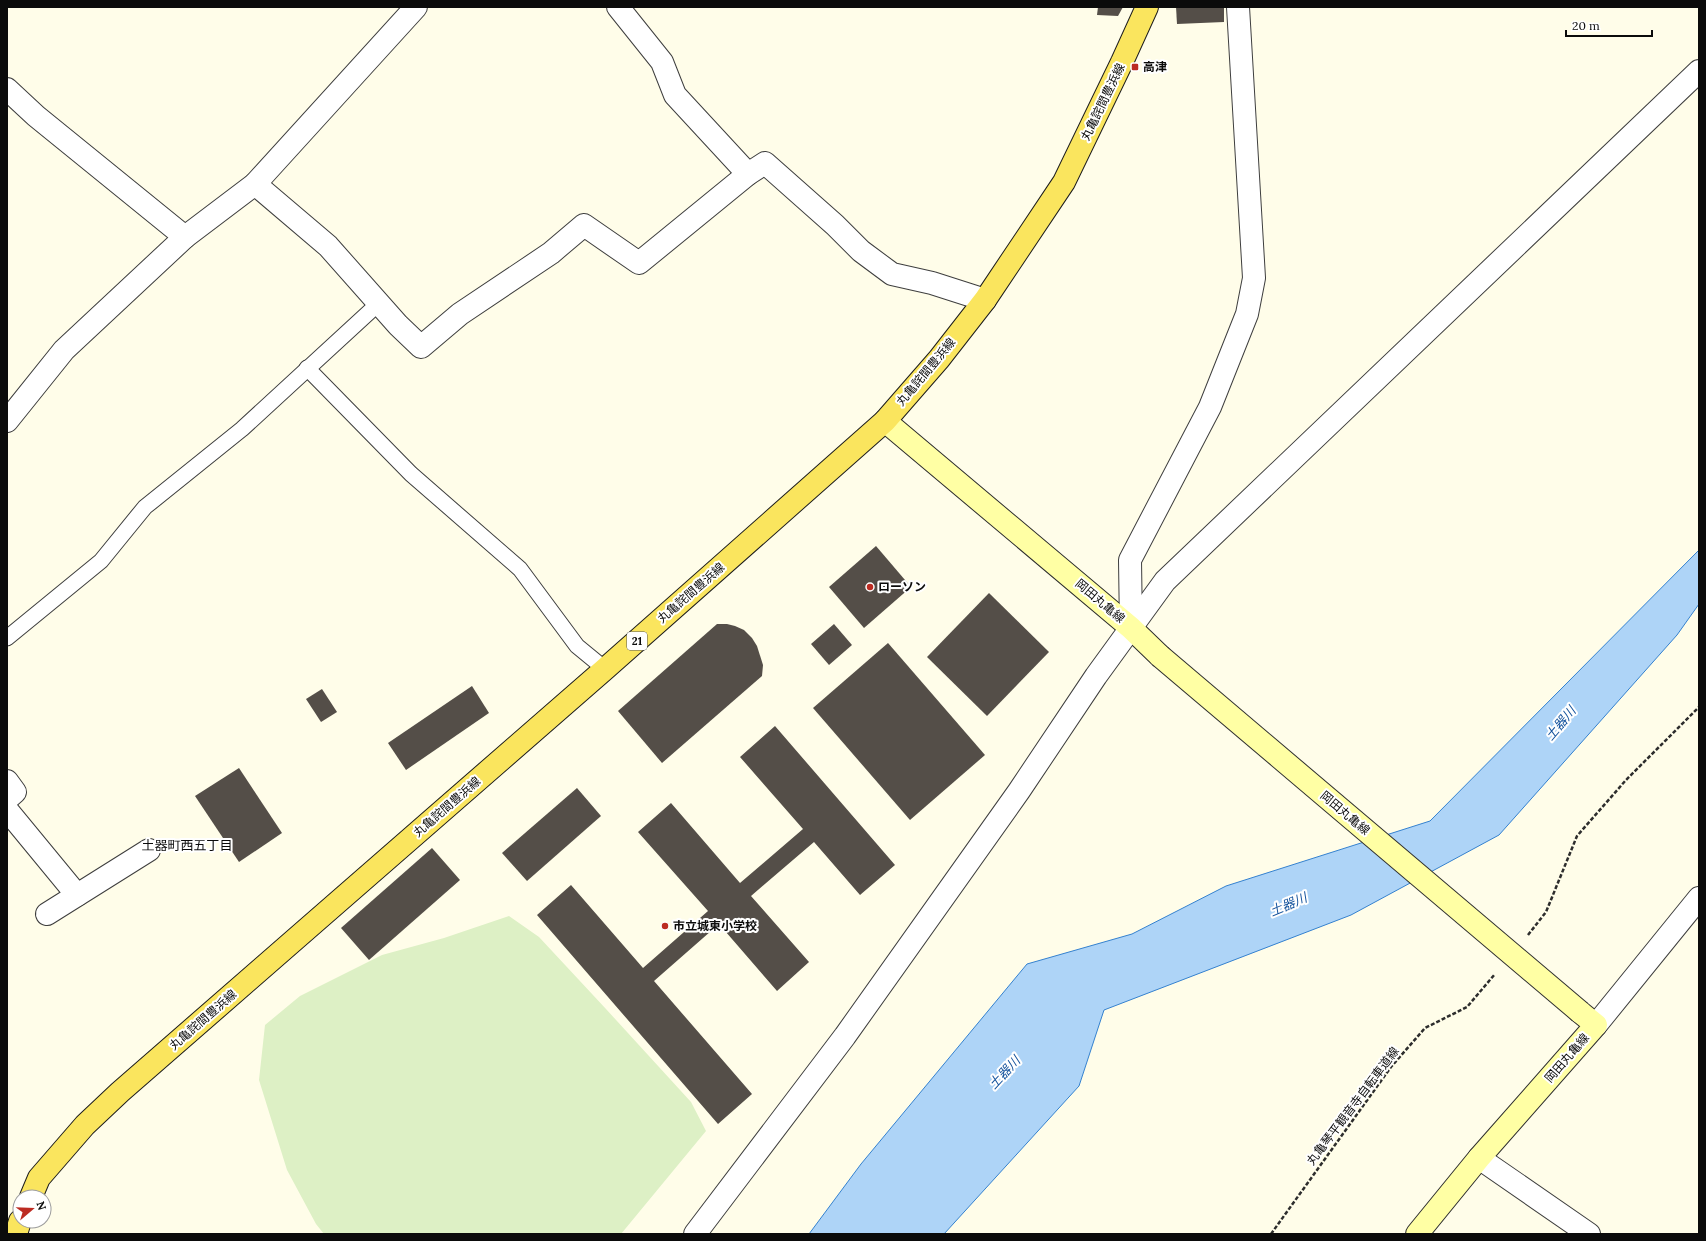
<svg xmlns="http://www.w3.org/2000/svg" width="1706" height="1241" font-family="Lora,'Noto Sans JP',serif">
	<style>
		.pitch { fill: #ddf0c5 }
		.water { fill: #aed4f7; stroke: #3481cf }
		.building { fill: #544e48 }
		.lines { fill: none; stroke-linecap: round; stroke-linejoin: round }
		.service-casing { stroke: #3e3e3e; stroke-width: 17 }
		.minor-casing { stroke: #3e3e3e; stroke-width: 24 }
		.tertiary-casing { stroke: #3e3e3e; stroke-width: 24 }
		.secondary-casing { stroke: #2d2d2d; stroke-width: 24 }
		.primary-casing { stroke: #1c1c1c; stroke-width: 24 }
		.path { stroke: #2d2d2d; stroke-width: 2.5; stroke-dasharray: 4 2; stroke-linecap: butt }
		.service { stroke: #fff; stroke-width: 15 }
		.minor { stroke: #fff; stroke-width: 22 }
		.tertiary { stroke: #fff; stroke-width: 22 }
		.secondary { stroke: #ffffa4; stroke-width: 22 }
		.primary { stroke: #fae55e; stroke-width: 22 }
		.secondary-bridge-casing { stroke: #2d2d2d; stroke-width: 24; stroke-linecap: butt }
		.secondary-bridge { stroke: #ffffa4; stroke-width: 22 }
		.poi-dot { fill: #bc2b22; stroke: #fff; stroke-width: 1.5 }
		.labels { text-anchor: middle; stroke-width: 4; stroke-linejoin: round; paint-order: stroke }
		.shield { fill: #fff; stroke: #545454; stroke-width: 1 }
		.shield-label { font-size: 11px; font-weight: bold; fill: #0b0b0b }
		.poi-label { font-size: 12px; font-weight: bold; fill: #0b0b0b; stroke: #fff; text-anchor: start }
		.street-label { font-size: 12px; fill: #0b0b0b; stroke: #fff }
		.water-label { font-size: 13px; font-style: italic; fill: #14539d; stroke: #fff }
		.neighbourhood-label { font-size: 13px; fill: #0b0b0b; stroke: #fff }
	</style>
	<rect width="100%" height="100%" fill="#fffde9"/>
	<path class="pitch" d="M509 916 539 937 606 1009 691 1102 706 1131 621 1234H324L316 1224 287 1170 259 1080 265 1025 300 996 382 955 444 938Z"/>
	<path class="water" d="M1699 550V604L1677 635 1499 835 1351 915 1104 1010 1079 1086 944 1234H809L861 1164 1027 964 1132 934 1226 886 1430 821Z"/>
	<g class="building">
		<path d="M1098 7H1123L1118 16 1097 15Z"/>
		<path d="M1176 7H1224V22L1177 24Z"/>
		<path d="M876 546 911 587 864 628 829 587Z"/>
		<path d="M989 593 1049 652 987 716 927 657Z"/>
		<path d="M717 624H727L735 626 744 630 752 638 757 646 763 665 762 676 662 763 618 711Z"/>
		<path d="M834 624 852 645 829 665 811 644Z"/>
		<path d="M888 643 985 755 910 820 813 708Z"/>
		<path d="M472 686 489 713 406 770 388 743Z"/>
		<path d="M322 689 337 712 321 722 306 699Z"/>
		<path d="M775 726 895 865 860 895 814 842 751 896 809 962 777 991 719 924 654 981 752 1094 718 1124 537 915 571 885 643 968 708 911 638 832 671 803 740 883 803 829 740 757Z"/>
		<path d="M239 768 282 833 239 862 195 796Z"/>
		<path d="M577 788 601 816 527 881 502 853Z"/>
		<path d="M432 848 460 880 369 960 341 928Z"/>
	</g>
	<g class="lines">
		<g class="service-casing">
			<g id="service">
				<path d="M307 368 411 474 520 569 577 646 605 669"/>
				<path d="M7 638 101 561 145 507 242 429 379 303"/>
			</g>
		</g>
		<g class="minor-casing">
			<g id="minor">
				<path d="M618 7 662 62 675 95 748 174"/>
				<path d="M7 89 36 116 185 237"/>
				<path d="M255 184 328 246 398 325 421 347 460 314 551 253 584 225 639 263 748 174 765 163 835 225 861 251 892 274 932 283 985 300"/>
				<path d="M7 421 64 350 185 237 255 184 416 7"/>
				<path d="M1131 628 1130 560 1210 407 1247 314 1254 278 1238 7"/>
				<path d="M7 781 15 792 7 799"/>
				<path d="M7 810 77 895"/>
				<path d="M47 914 149 850"/>
				<path d="M1596 1025 1699 898"/>
				<path d="M695 1234 845 1036 1019 791 1096 676 1165 581 1699 71"/>
			</g>
		</g>
		<g class="tertiary-casing">
			<path id="tertiary" d="M1479 1158 1589 1234"/>
		</g>
		<g class="secondary-casing">
			<g id="secondary">
				<path d="M885 421 1131 628 1160 656"/>
				<path d="M1417 1234 1479 1158 1596 1025 1580 1012"/>
			</g>
		</g>
		<g class="primary-casing">
			<g id="primary">
				<path d="M31 1197 39 1178 85 1125 120 1092 605 669 885 421 939 359 985 300 1064 182 1122 62 1147 7"/>
				<path d="M16 1234 20 1221"/>
			</g>
		</g>
		<g class="path">
			<path d="M1528 935 1546 912 1577 836 1626 780 1699 707"/>
			<path d="M1271 1234 1391 1067 1425 1028 1467 1007 1495 974"/>
		</g>
		<use href="#service" class="service"/>
		<use href="#minor" class="minor"/>
		<use href="#tertiary" class="tertiary"/>
		<use href="#secondary" class="secondary"/>
		<use href="#primary" class="primary"/>
		<g class="secondary-bridge-casing">
			<path id="secondary-bridge" d="M1160 656 1580 1012"/>
		</g>
		<use href="#secondary-bridge" class="secondary-bridge"/>
	</g>
	<g class="poi-dot">
		<rect x="1131" y="63" width="8" height="8" rx="2"/>
		<circle cx="870" cy="587" r="4"/>
		<circle cx="665" cy="926" r="4"/>
	</g>
	<g class="labels">
		<rect class="shield" x="627" y="632" width="20" height="18" rx="3"/>
		<g class="shield-label">
			<text x="637" y="645">21</text>
		</g>
		<g class="poi-label">
			<text x="1143" y="71">高津</text>
			<text x="878" y="591">ローソン</text>
			<text x="673" y="930">市立城東小学校</text>
		</g>
		<g class="street-label">
			<text transform="translate(1103 102) rotate(-64)" y="4">丸亀詫間豊浜線</text>
			<text transform="translate(926 372) rotate(-50)" y="4">丸亀詫間豊浜線</text>
			<text transform="translate(691 593) rotate(-41)" y="4">丸亀詫間豊浜線</text>
			<text transform="translate(1100 601) rotate(40)" y="4">岡田丸亀線</text>
			<text transform="translate(447 807) rotate(-41)" y="4">丸亀詫間豊浜線</text>
			<text transform="translate(1345 813) rotate(40)" y="4">岡田丸亀線</text>
			<text transform="translate(203 1020) rotate(-41)" y="4">丸亀詫間豊浜線</text>
			<text transform="translate(1567 1058) rotate(-49)" y="4">岡田丸亀線</text>
			<text transform="translate(1353 1106) rotate(-53)" y="4">丸亀琴平観音寺自転車道線</text>
		</g>
		<g class="water-label">
			<text transform="translate(1560 723) rotate(-50)" y="5">土器川</text>
			<text transform="translate(1288 904) rotate(-23)" y="5">土器川</text>
			<text transform="translate(1004 1072) rotate(-47)" y="5">土器川</text>
		</g>
		<g class="neighbourhood-label">
			<text x="187" y="850">土器町西五丁目</text>
		</g>
	</g>
	<rect width="1706" height="1241" fill="none" stroke="#0b0b0b" stroke-width="16"/>
	<g transform="translate(32 1209) rotate(71)"><circle r="19" fill="#ffffff" stroke="#9d9d9d"/>
	<path d="M0-3L7 15L0 10L-7 15Z" fill="#bc2b22"/>
	<text y="-6" font-size="11" font-weight="bold" text-anchor="middle" fill="#0b0b0b">N</text>
	</g>
	<path d="M1566 30v6h86v-6" fill="none" stroke="#0b0b0b" stroke-width="2"/>
	<text x="1572" y="30" font-size="12" fill="#0b0b0b" stroke="#ffffff" stroke-width="3" paint-order="stroke">20 m</text>
</svg>
